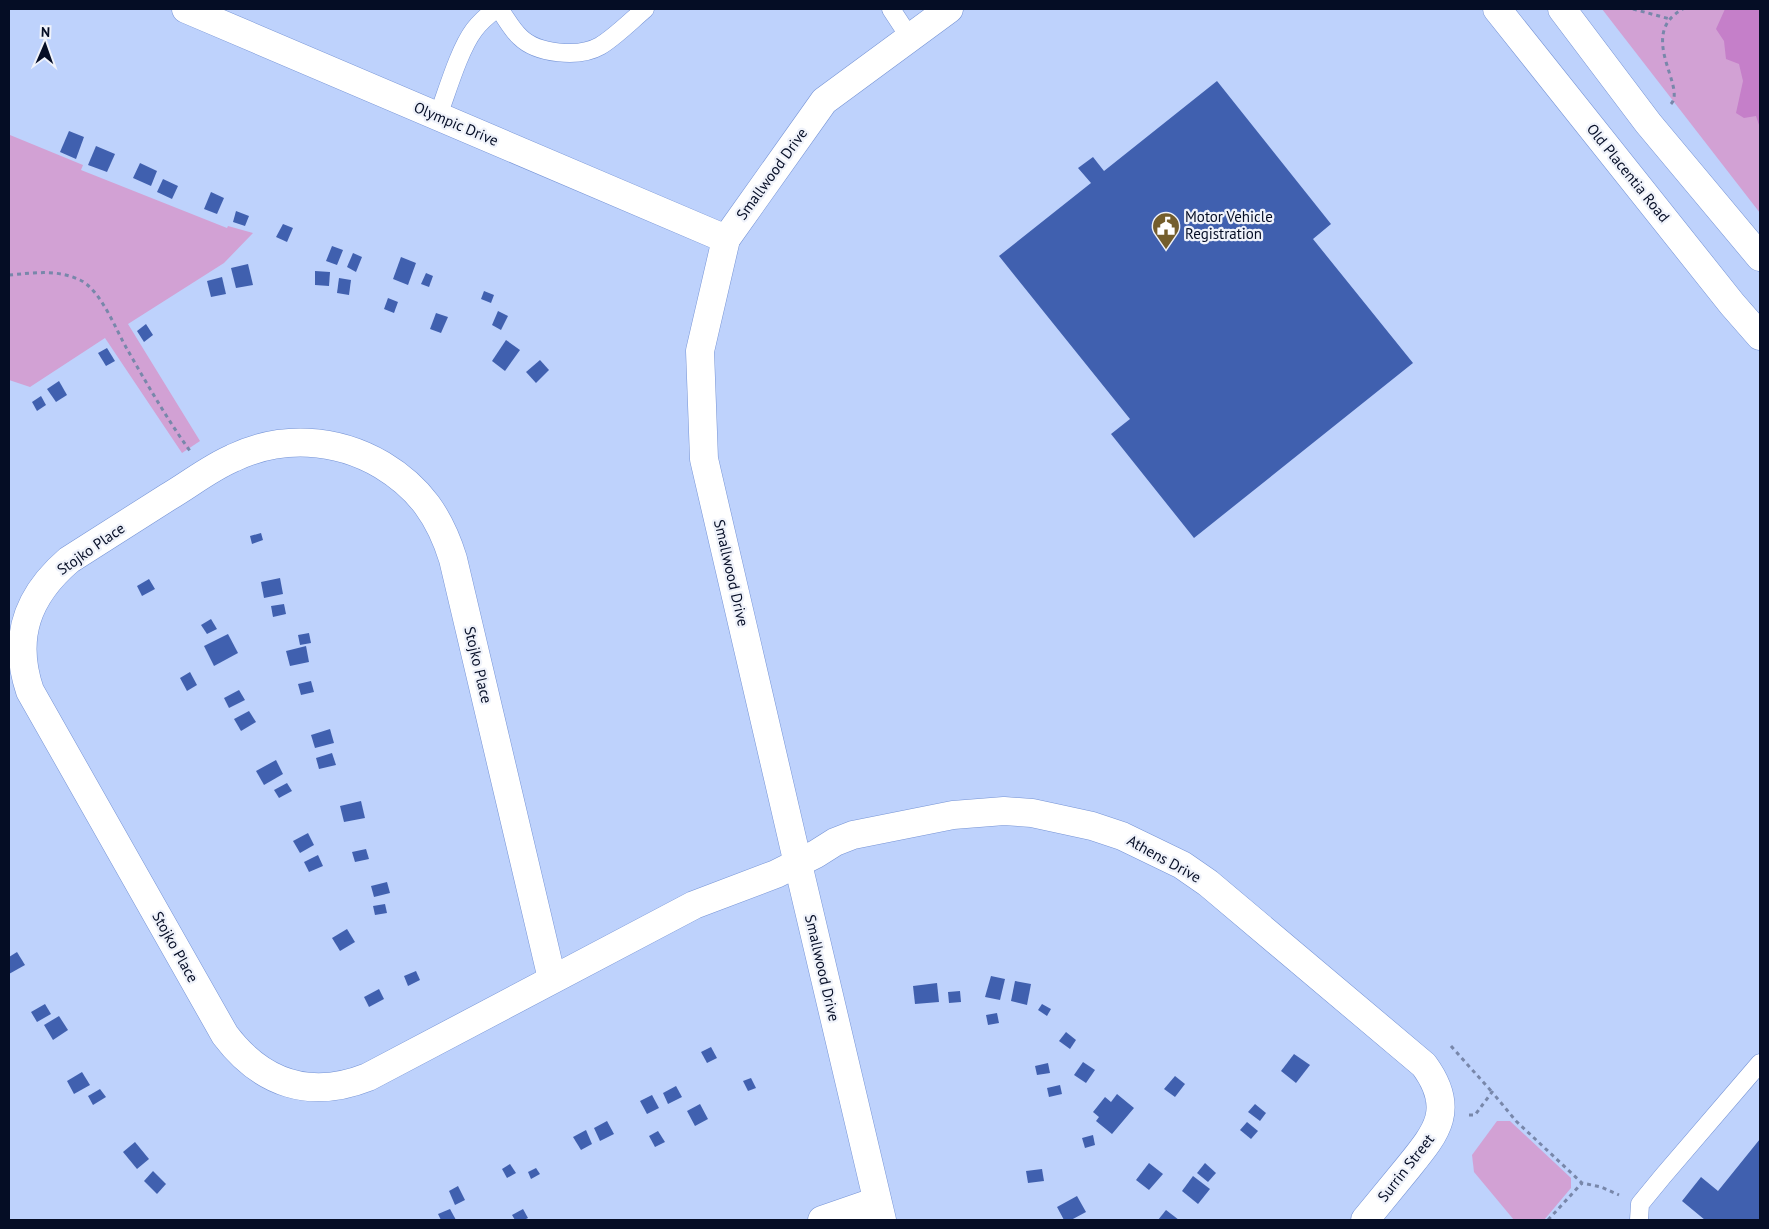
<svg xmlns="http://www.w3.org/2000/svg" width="1769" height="1229" font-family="'PT Sans',sans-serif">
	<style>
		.green { fill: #d2a1d4 }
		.forest { fill: #c57fc9 }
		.building { fill: #4060af }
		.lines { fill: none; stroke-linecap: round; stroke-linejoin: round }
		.service-casing { stroke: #7593d5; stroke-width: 19 }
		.minor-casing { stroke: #7593d5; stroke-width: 29 }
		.tertiary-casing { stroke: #7593d5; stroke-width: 29 }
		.secondary-casing { stroke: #7593d5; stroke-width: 29 }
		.path { stroke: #7887aa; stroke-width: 3; stroke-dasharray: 4 4; stroke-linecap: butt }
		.service { stroke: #fff; stroke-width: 18 }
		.minor { stroke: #fff; stroke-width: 28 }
		.tertiary { stroke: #fff; stroke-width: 28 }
		.secondary { stroke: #fff; stroke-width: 28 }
		.labels { text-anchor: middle; stroke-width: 4.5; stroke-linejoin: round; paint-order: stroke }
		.street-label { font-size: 15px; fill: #050d25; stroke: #eff2fa }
		.poi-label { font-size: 15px; fill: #050d25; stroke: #eff2fa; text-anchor: start }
	</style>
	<rect width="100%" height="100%" fill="#bed2fc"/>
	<g class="green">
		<path d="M1602 9H1760V213Z"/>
		<path d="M10 135 83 165 81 170 227 228 228 226 253 233 224 263 128 324 200 441 182 453 105 338 30 387 9 380V140Z"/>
		<path d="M1497 1121H1510L1571 1178V1188L1544 1220H1514L1474 1172 1472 1155Z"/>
	</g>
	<path class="forest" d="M1725 9H1760V128L1756 116 1744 118 1736 113 1743 81 1739 64 1726 59 1724 41 1716 29Z"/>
	<g class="building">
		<path d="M1217 81 1331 224 1313 239 1413 363 1194 538 1111 434 1130 419 999 256 1091 183 1078 168 1093 157 1104 171Z"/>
		<path d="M69 131 84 137 76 159 60 152Z"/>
		<path d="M96 146 115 154 107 172 88 165Z"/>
		<path d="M140 163 157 171 151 186 133 178Z"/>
		<path d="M163 179 178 186 172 199 157 192Z"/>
		<path d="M211 192 224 198 217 214 204 209Z"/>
		<path d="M236 211 249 216 245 226 233 222Z"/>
		<path d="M283 224 293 228 287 242 276 237Z"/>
		<path d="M332 246 343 250 337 265 326 261Z"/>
		<path d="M353 253 362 257 356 272 347 267Z"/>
		<path d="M401 257 416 263 408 285 393 279Z"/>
		<path d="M248 264 253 285 236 288 231 268Z"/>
		<path d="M315 271 330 272 329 286 315 285Z"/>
		<path d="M426 273 433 276 429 287 421 284Z"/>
		<path d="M222 277 226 294 211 297 207 281Z"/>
		<path d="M339 278 351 280 349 295 337 293Z"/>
		<path d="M484 291 494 295 491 303 481 299Z"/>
		<path d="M388 298 398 302 394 313 384 309Z"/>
		<path d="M498 311 508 316 501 330 492 325Z"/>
		<path d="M436 313 448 317 441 333 430 329Z"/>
		<path d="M146 324 153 335 144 342 137 331Z"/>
		<path d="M506 340 520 350 505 371 492 361Z"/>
		<path d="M107 348 115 361 106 366 98 353Z"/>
		<path d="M540 360 549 370 536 383 526 372Z"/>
		<path d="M59 381 67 395 56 402 47 389Z"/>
		<path d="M41 396 46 405 37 411 32 402Z"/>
		<path d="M261 533 263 540 252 544 250 536Z"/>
		<path d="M280 578 283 594 264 598 261 582Z"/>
		<path d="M149 579 155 589 142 596 137 586Z"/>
		<path d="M284 604 286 614 273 617 271 606Z"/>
		<path d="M211 619 217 629 207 634 201 625Z"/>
		<path d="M309 633 311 643 300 645 298 635Z"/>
		<path d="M228 634 238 653 214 666 204 646Z"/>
		<path d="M306 646 309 662 290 666 286 651Z"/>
		<path d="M190 672 197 685 187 691 180 678Z"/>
		<path d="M311 681 314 692 301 695 298 684Z"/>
		<path d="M239 690 245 700 229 708 224 698Z"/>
		<path d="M249 711 256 722 241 731 234 719Z"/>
		<path d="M330 729 334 743 315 748 311 735Z"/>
		<path d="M332 753 336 765 319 769 316 758Z"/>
		<path d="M276 760 283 774 264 785 256 771Z"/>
		<path d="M287 783 292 791 279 798 274 790Z"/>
		<path d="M361 801 365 818 344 822 340 806Z"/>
		<path d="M308 833 314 845 300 853 293 841Z"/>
		<path d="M366 849 369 859 355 862 352 852Z"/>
		<path d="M318 855 323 866 309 872 304 862Z"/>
		<path d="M387 882 390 893 374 897 371 886Z"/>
		<path d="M385 904 387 913 375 915 373 906Z"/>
		<path d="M347 929 355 942 340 951 332 938Z"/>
		<path d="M17 952 25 965 9 974V957Z"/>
		<path d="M416 971 420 980 408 986 404 976Z"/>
		<path d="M991 976 1005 979 1000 1000 985 997Z"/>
		<path d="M1015 981 1031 984 1027 1005 1011 1001Z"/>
		<path d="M937 983 939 1002 915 1004 913 986Z"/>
		<path d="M379 989 384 999 369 1007 364 997Z"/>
		<path d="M960 991 961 1002 949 1003 948 992Z"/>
		<path d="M45 1004 51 1014 37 1022 31 1012Z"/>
		<path d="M1042 1004 1051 1009 1047 1016 1038 1010Z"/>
		<path d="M997 1013 999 1023 988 1025 986 1015Z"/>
		<path d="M59 1016 68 1030 53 1040 44 1025Z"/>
		<path d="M1066 1032 1076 1040 1070 1049 1059 1041Z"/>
		<path d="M711 1047 717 1058 707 1063 701 1052Z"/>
		<path d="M1294 1054 1310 1065 1296 1083 1281 1071Z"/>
		<path d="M1083 1062 1095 1070 1086 1083 1074 1075Z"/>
		<path d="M1048 1063 1050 1073 1037 1075 1035 1066Z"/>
		<path d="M82 1072 90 1085 74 1094 67 1081Z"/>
		<path d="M1175 1076 1185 1084 1175 1097 1164 1089Z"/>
		<path d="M751 1078 756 1088 748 1091 743 1081Z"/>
		<path d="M1060 1085 1062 1094 1049 1097 1047 1088Z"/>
		<path d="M676 1086 682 1097 668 1104 663 1093Z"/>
		<path d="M100 1089 106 1097 93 1105 88 1096Z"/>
		<path d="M1117 1094 1134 1108 1112 1134 1096 1121 1099 1117 1093 1112 1105 1097 1111 1102Z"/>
		<path d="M652 1095 659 1108 647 1114 640 1101Z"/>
		<path d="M700 1104 708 1119 695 1126 687 1111Z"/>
		<path d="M1255 1104 1266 1113 1260 1121 1248 1112Z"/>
		<path d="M607 1121 614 1134 600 1141 594 1128Z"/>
		<path d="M1247 1122 1258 1131 1251 1139 1240 1130Z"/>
		<path d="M586 1130 592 1144 581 1150 573 1137Z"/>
		<path d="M658 1131 665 1142 655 1147 649 1136Z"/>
		<path d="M1093 1135 1095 1145 1085 1148 1082 1138Z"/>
		<path d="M1760 1139V1220H1705L1682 1201 1701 1177 1718 1191Z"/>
		<path d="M135 1142 149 1159 137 1169 123 1152Z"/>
		<path d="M1149 1163 1163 1174 1149 1190 1136 1180Z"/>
		<path d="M1205 1163 1216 1173 1208 1182 1197 1173Z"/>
		<path d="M510 1164 516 1173 507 1178 502 1169Z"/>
		<path d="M536 1168 540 1174 531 1179 528 1172Z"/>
		<path d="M1042 1169 1044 1181 1028 1183 1026 1171Z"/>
		<path d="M153 1171 166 1184 157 1194 144 1181Z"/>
		<path d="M1193 1176 1210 1189 1198 1204 1182 1191Z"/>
		<path d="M458 1186 465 1200 455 1205 449 1191Z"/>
		<path d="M1077 1196 1086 1212 1071 1220H1064L1057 1207Z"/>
		<path d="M450 1209 456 1220H441L438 1214Z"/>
		<path d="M523 1209 528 1218 524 1220H515L512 1215Z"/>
		<path d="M1166 1210 1179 1220H1158Z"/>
	</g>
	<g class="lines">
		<g class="service-casing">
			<g id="service">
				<path d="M499 9C506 18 512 30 520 37 537 54 579 58 600 46 614 38 632 20 645 9"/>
				<path d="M891 9 910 38"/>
				<path d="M438 116C447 92 459 50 474 30 480 22 488 15 496 9"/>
				<path d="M1639 1220 1640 1204 1663 1176 1760 1063"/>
			</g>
		</g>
		<g class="minor-casing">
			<g id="minor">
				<path d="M186 9 726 239"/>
				<path d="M798 864 882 1220"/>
				<path d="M552 979 453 559C440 517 420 488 382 465 336 438 281 435 233 458 210 468 190 484 168 497 135 518 102 539 69 560 27 596 12 638 30 691L225 1035C262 1084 310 1100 368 1077L694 905 776 874 816 854 835 842 853 835 953 815 1004 811 1032 813 1092 826 1122 836 1182 865 1208 883 1424 1065C1457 1110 1436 1133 1406 1170 1393 1186 1379 1203 1365 1220"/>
				<path d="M822 1220 877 1201"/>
			</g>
		</g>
		<g class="tertiary-casing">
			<path id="tertiary" d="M798 864 704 459 700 351 726 239 824 101 949 9"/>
		</g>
		<g class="secondary-casing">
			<g id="secondary">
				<path d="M1497 9 1732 304 1760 336"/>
				<path d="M1562 9 1648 123 1760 257"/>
			</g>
		</g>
		<g class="path">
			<path d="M1633 9 1670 19"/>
			<path d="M1671 104C1687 87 1636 34 1683 9"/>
			<path d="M9 275C34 273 57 269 80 280 101 290 116 330 127 349 147 384 167 419 190 451"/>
			<path d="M1451 1046 1492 1092"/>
			<path d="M1469 1115H1475L1492 1092 1516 1121 1582 1183 1601 1187 1619 1195"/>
			<path d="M1548 1220 1582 1183"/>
		</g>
		<use href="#service" class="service"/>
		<use href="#minor" class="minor"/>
		<use href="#tertiary" class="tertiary"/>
		<use href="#secondary" class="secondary"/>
	</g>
	<defs>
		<g id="civic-pin" transform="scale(1.4375)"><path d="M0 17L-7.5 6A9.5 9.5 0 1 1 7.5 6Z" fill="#745e2d" stroke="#eff2fa"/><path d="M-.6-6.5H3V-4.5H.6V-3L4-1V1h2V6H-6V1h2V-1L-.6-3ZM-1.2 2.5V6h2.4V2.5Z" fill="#fff"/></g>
	</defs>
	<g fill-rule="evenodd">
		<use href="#civic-pin" x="1166" y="226"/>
	</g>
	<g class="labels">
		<g class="street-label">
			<text transform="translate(456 124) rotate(23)" y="5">Olympic Drive</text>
			<text transform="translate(1628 173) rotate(51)" y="5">Old Placentia Road</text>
			<text transform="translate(772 174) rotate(-54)" y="5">Smallwood Drive</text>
			<text transform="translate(91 549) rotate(-35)" y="5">Stojko Place</text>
			<text transform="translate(731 573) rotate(77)" y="5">Smallwood Drive</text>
			<text transform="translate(478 665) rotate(77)" y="5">Stojko Place</text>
			<text transform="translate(1164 859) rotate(29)" y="5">Athens Drive</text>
			<text transform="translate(175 947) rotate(61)" y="5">Stojko Place</text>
			<text transform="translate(822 968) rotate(77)" y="5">Smallwood Drive</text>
			<text transform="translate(1406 1168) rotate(-52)" y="5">Surrin Street</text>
		</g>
		<g class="poi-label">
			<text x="1185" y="222">Motor Vehicle<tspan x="1185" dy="17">Registration</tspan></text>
		</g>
	</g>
	<rect width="1769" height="1229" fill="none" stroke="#050d25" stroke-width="20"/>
	<g transform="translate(45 45) rotate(2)" stroke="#eff2fa" stroke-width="4" paint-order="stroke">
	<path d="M0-4L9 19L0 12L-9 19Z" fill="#050d25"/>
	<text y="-8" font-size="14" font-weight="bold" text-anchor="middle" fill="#050d25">N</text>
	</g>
</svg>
